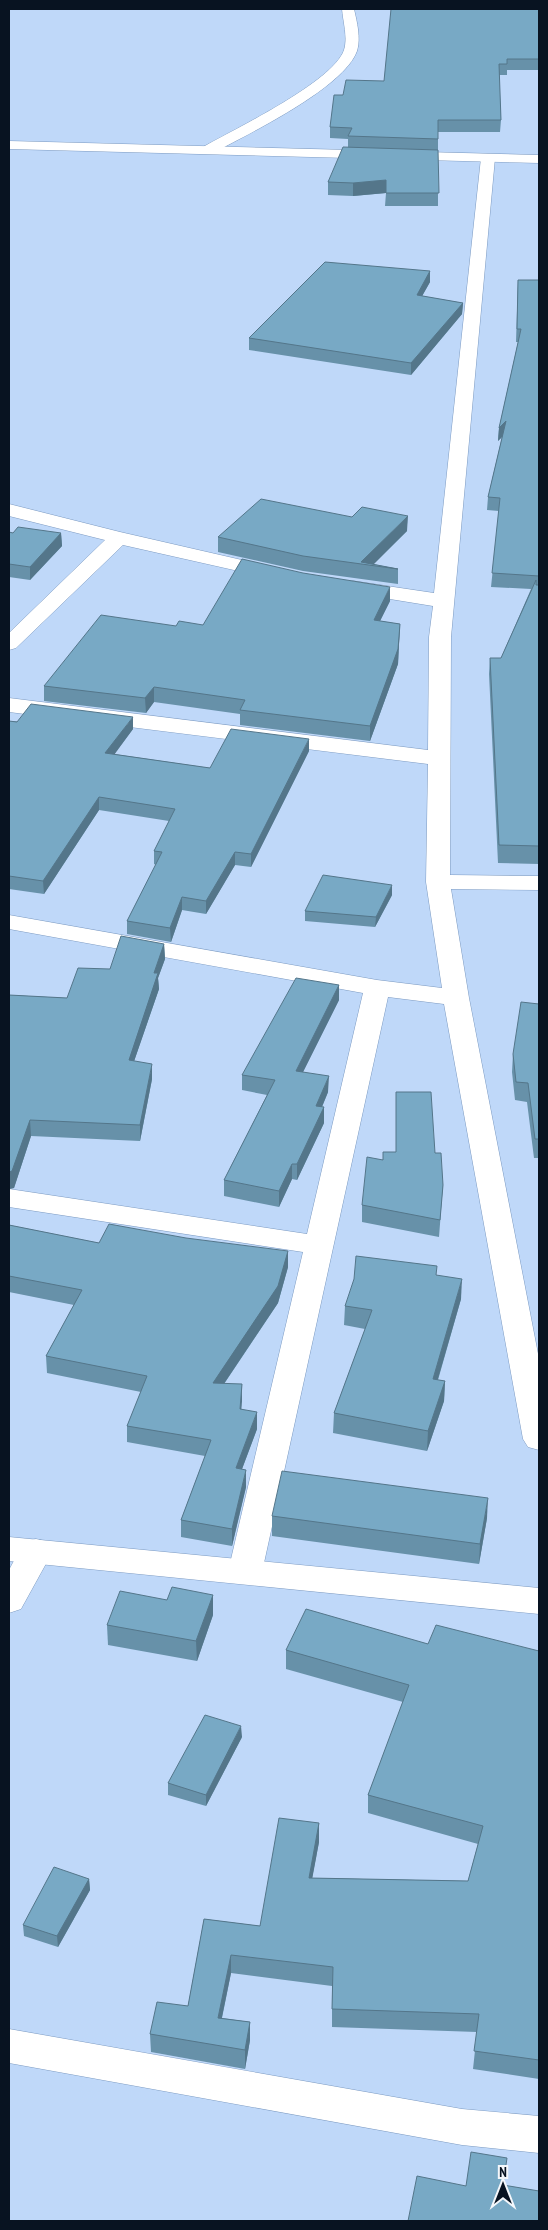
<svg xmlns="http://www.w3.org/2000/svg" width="548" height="2230" font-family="'PT Sans Narrow',sans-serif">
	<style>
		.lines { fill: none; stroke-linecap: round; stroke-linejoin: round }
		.street-casing { stroke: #7c9ac1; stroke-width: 1 }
		.secondary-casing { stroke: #7c9ac1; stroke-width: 1 }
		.street { fill: #fff; fill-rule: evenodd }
		.secondary { fill: #fff; fill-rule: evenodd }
		.wall { fill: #6791a9 }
		.shaded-wall { fill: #54768a }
		.building { fill: #78a9c5; stroke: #54768a }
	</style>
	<rect width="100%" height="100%" fill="#bfd8f9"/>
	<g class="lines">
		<g class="street-casing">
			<g id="street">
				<path d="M342 9H354C357 22 361 38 357 51 344 88 248 134 213 153H203L201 150 203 147C233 130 333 82 344 50 348 37 343 22 342 9Z"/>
				<path d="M488 154 493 155 495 158 451 637 450 875 539 876V890L451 889 469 998 539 1359V1450L528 1447 523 1439 444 1004 388 997 262 1572 257 1581 245 1584 233 1581 228 1572 303 1252 9 1207V1189L307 1234 363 993 9 929V915L377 980 442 988 426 882 428 764 9 712V698L428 750 429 637 433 606 353 593 346 591 343 587 346 583 353 581 434 593 481 158 483 155Z"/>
				<path d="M9 504 120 532 281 569 284 573 281 577 274 579 123 545 16 648 9 650V633L105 540 9 516Z"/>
				<path d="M36 1539 48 1542 53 1551 21 1609 9 1613V1570L24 1542Z"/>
				<path d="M9 2029 462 2109 539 2116V2153L462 2145 9 2063Z"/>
			</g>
		</g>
		<g class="secondary-casing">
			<g id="secondary">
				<path d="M9 141 539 155V163L9 149Z"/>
				<path d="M9 1537 539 1588V1614L9 1561Z"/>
			</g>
		</g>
		<use href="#street" class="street"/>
		<use href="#secondary" class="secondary"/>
	</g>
	<g class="wall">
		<path d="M539 9V70H507V75H499L501 120 500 132H438V206H385L386 193 353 196 328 195V182L348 147V139L330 138V127L343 95 384 81Z"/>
		<path d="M430 271V282L422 296 463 303 462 314 411 375 249 350V338Z"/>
		<path d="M518 280H539V864L498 863 489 674 490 658H501L531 589 491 587 499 511 487 510 488 497 502 437 498 441 499 428 518 342H516Z"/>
		<path d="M407 531 373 564 398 569V584L303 571 218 552V537Z"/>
		<path d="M9 532 13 533H61L62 546 30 580 9 577Z"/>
		<path d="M390 601 380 621 400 624 398 664 370 741 240 725V714L154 702 146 713 44 701V686L176 626 203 625Z"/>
		<path d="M9 721 133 729 114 754 210 768 309 751 251 867 235 865 206 914 182 910 171 942 127 934V921L156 865 154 864V851L169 821 99 810 44 894 9 889Z"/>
		<path d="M392 895 375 927 305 921V911Z"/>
		<path d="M164 944 165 959 158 978 159 989 134 1061 152 1079 140 1141 31 1136 14 1188 9 1189V995L67 998 110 969Z"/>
		<path d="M339 985V1000L303 1072 328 1092 322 1107H324V1123L297 1180 292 1179 279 1207 224 1196V1180L267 1095 242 1090V1075Z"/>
		<path d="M539 1004V1158H534L527 1102 515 1100 512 1072 513 1054Z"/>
		<path d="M396 1092 435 1153 443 1185 439 1237 362 1222V1205L382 1160 396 1152Z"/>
		<path d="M9 1225 99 1243 288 1267 278 1303 224 1384H242L241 1409 257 1429 242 1469 246 1487 232 1546 181 1537V1520L205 1456 127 1442V1426L141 1392 47 1373 46 1356 74 1305 9 1292Z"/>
		<path d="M436 1275 461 1299 438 1380 445 1381 444 1401 427 1451 333 1433 334 1413 365 1329 344 1325 345 1306Z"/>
		<path d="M272 1516 487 1518 479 1564 272 1536Z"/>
		<path d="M213 1595V1615L197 1661 108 1645 107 1625 167 1600Z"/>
		<path d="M428 1644 539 1651V2079L473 2069 477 2032 332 2027V1986L231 1973 222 2018 250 2022V2040L245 2069 151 2052 150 2034 188 2006 204 1919 260 1926 319 1823V1842L312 1878 468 1881 478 1844 368 1813V1795L403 1702 286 1669V1650Z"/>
		<path d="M242 1737 206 1806 168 1795V1783Z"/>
		<path d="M89 1879 90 1890 58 1947 24 1936 23 1925Z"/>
	</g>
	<g class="shaded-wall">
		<path d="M386 180V193L353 196V183Z"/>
		<path d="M430 271V282L416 307 417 295Z"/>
		<path d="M463 303 462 314 411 375V363Z"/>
		<path d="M506 421 505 434 498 441 499 428Z"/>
		<path d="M408 516 407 531 372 566 361 562Z"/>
		<path d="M61 533 62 546 30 580V567Z"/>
		<path d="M390 587V601L373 635 374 620Z"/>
		<path d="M400 624 398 664 370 741V726Z"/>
		<path d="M154 687V702L146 713 145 698Z"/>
		<path d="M133 717V729L106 766 105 753Z"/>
		<path d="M309 739V751L251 867V854Z"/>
		<path d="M99 797V810L44 894 43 881Z"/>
		<path d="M235 852V865L206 914V901Z"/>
		<path d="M392 885V895L375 927 376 917Z"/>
		<path d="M182 897V910L171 942 170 928Z"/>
		<path d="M164 944 165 959 158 978 159 989 129 1076V1060L154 973Z"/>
		<path d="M339 985V1000L296 1086V1071Z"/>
		<path d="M152 1064V1079L140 1141V1125Z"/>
		<path d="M329 1076 328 1092 316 1121V1106Z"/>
		<path d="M324 1107V1123L297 1180V1164Z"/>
		<path d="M30 1120 31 1136 14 1188 9 1189V1172Z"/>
		<path d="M292 1164V1179L279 1207V1191Z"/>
		<path d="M288 1251V1267L278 1303 213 1400V1383Z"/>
		<path d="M462 1279 461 1299 432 1399 433 1379Z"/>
		<path d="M445 1381 444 1401 427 1451 428 1431Z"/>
		<path d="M242 1384V1401L240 1426V1409Z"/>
		<path d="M257 1412V1429L236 1485V1468Z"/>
		<path d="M246 1470V1487L232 1546V1529Z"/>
		<path d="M488 1498 487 1518 479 1564 480 1544Z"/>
		<path d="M213 1595V1615L197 1661 196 1641Z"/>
		<path d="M241 1726 242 1737 206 1806V1795Z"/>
		<path d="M319 1823V1842L309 1896V1878Z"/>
		<path d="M89 1879 90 1890 58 1947 57 1936Z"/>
		<path d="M231 1955V1973L218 2036V2018Z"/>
		<path d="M250 2022V2040L245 2069V2050Z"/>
	</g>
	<g class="building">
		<path d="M391 9H539V59H507V64H499L501 120H438V139L348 136 352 128 330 127 334 95H343L346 80 384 81Z"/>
		<path d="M343 147 438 150 439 193H386V180L353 183 328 182Z"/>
		<path d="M325 262 430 271 417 295 463 303 411 363 249 338Z"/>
		<path d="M518 280H539V576L492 573 500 498 488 497 506 421 499 428 521 329H517Z"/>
		<path d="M261 499 352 517 362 507 408 516 361 562 398 569 303 556 218 537Z"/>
		<path d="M18 527 61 533 30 567 9 564V532L13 533Z"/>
		<path d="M242 559 303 573 390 587 374 620 400 624 398 649 370 726 240 710 245 700 154 687 145 698 44 686 101 615 176 626 179 621 203 625Z"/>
		<path d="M536 580V585H539V846L499 845 490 658H501Z"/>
		<path d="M31 704 133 717 105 753 210 768 231 729 309 739 251 854 235 852 206 901 182 897 170 928 127 921 162 852 154 851 175 809 99 797 43 881 9 876V721L17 722Z"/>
		<path d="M323 875 392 885 376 917 305 911Z"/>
		<path d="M121 936 164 944 154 973H158L129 1060 152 1064 140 1125 30 1120 12 1171 9 1172V995L67 998 78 968 110 969Z"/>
		<path d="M296 978 339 985 296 1071 329 1076 316 1106 324 1107 297 1164H292L279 1191 224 1180 275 1080 242 1075Z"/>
		<path d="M521 1002 539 1004V1139H535L528 1083 516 1082 513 1054Z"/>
		<path d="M396 1092H431L435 1153H441L443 1185 440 1220 362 1205 367 1157 383 1160V1152H396Z"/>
		<path d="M109 1224 186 1238 288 1251 278 1286 213 1383 242 1384 240 1409 257 1412 236 1468 246 1470 232 1529 181 1520 211 1440 127 1426 147 1376 46 1356 82 1290 9 1276V1225L99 1243Z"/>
		<path d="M356 1256 437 1266 436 1275 462 1279 433 1379 445 1381 428 1431 334 1413 372 1310 345 1306 354 1279Z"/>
		<path d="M282 1471 488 1498 480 1544 272 1516Z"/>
		<path d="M172 1587 213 1595 196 1641 107 1625 120 1591 167 1600Z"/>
		<path d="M306 1609 428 1644 436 1625 539 1651V2060L474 2051 479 2014 332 2009 333 1967 231 1955 218 2018 250 2022 245 2050 150 2034 157 2002 188 2006 204 1919 260 1926 279 1818 319 1823 309 1878 468 1881 483 1826 368 1795 409 1685 286 1650Z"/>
		<path d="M205 1715 241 1726 206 1795 168 1783Z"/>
		<path d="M54 1867 89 1879 57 1936 23 1925Z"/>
		<path d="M471 2152 507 2158 503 2185 539 2191V2221H408L417 2176 466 2186Z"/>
	</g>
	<rect width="548" height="2230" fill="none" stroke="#081321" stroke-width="20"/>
	<g transform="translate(503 2185)" stroke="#f4f7fb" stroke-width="4" paint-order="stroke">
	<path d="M0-4L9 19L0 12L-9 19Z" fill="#081321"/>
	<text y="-8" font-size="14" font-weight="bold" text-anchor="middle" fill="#081321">N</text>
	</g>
</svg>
